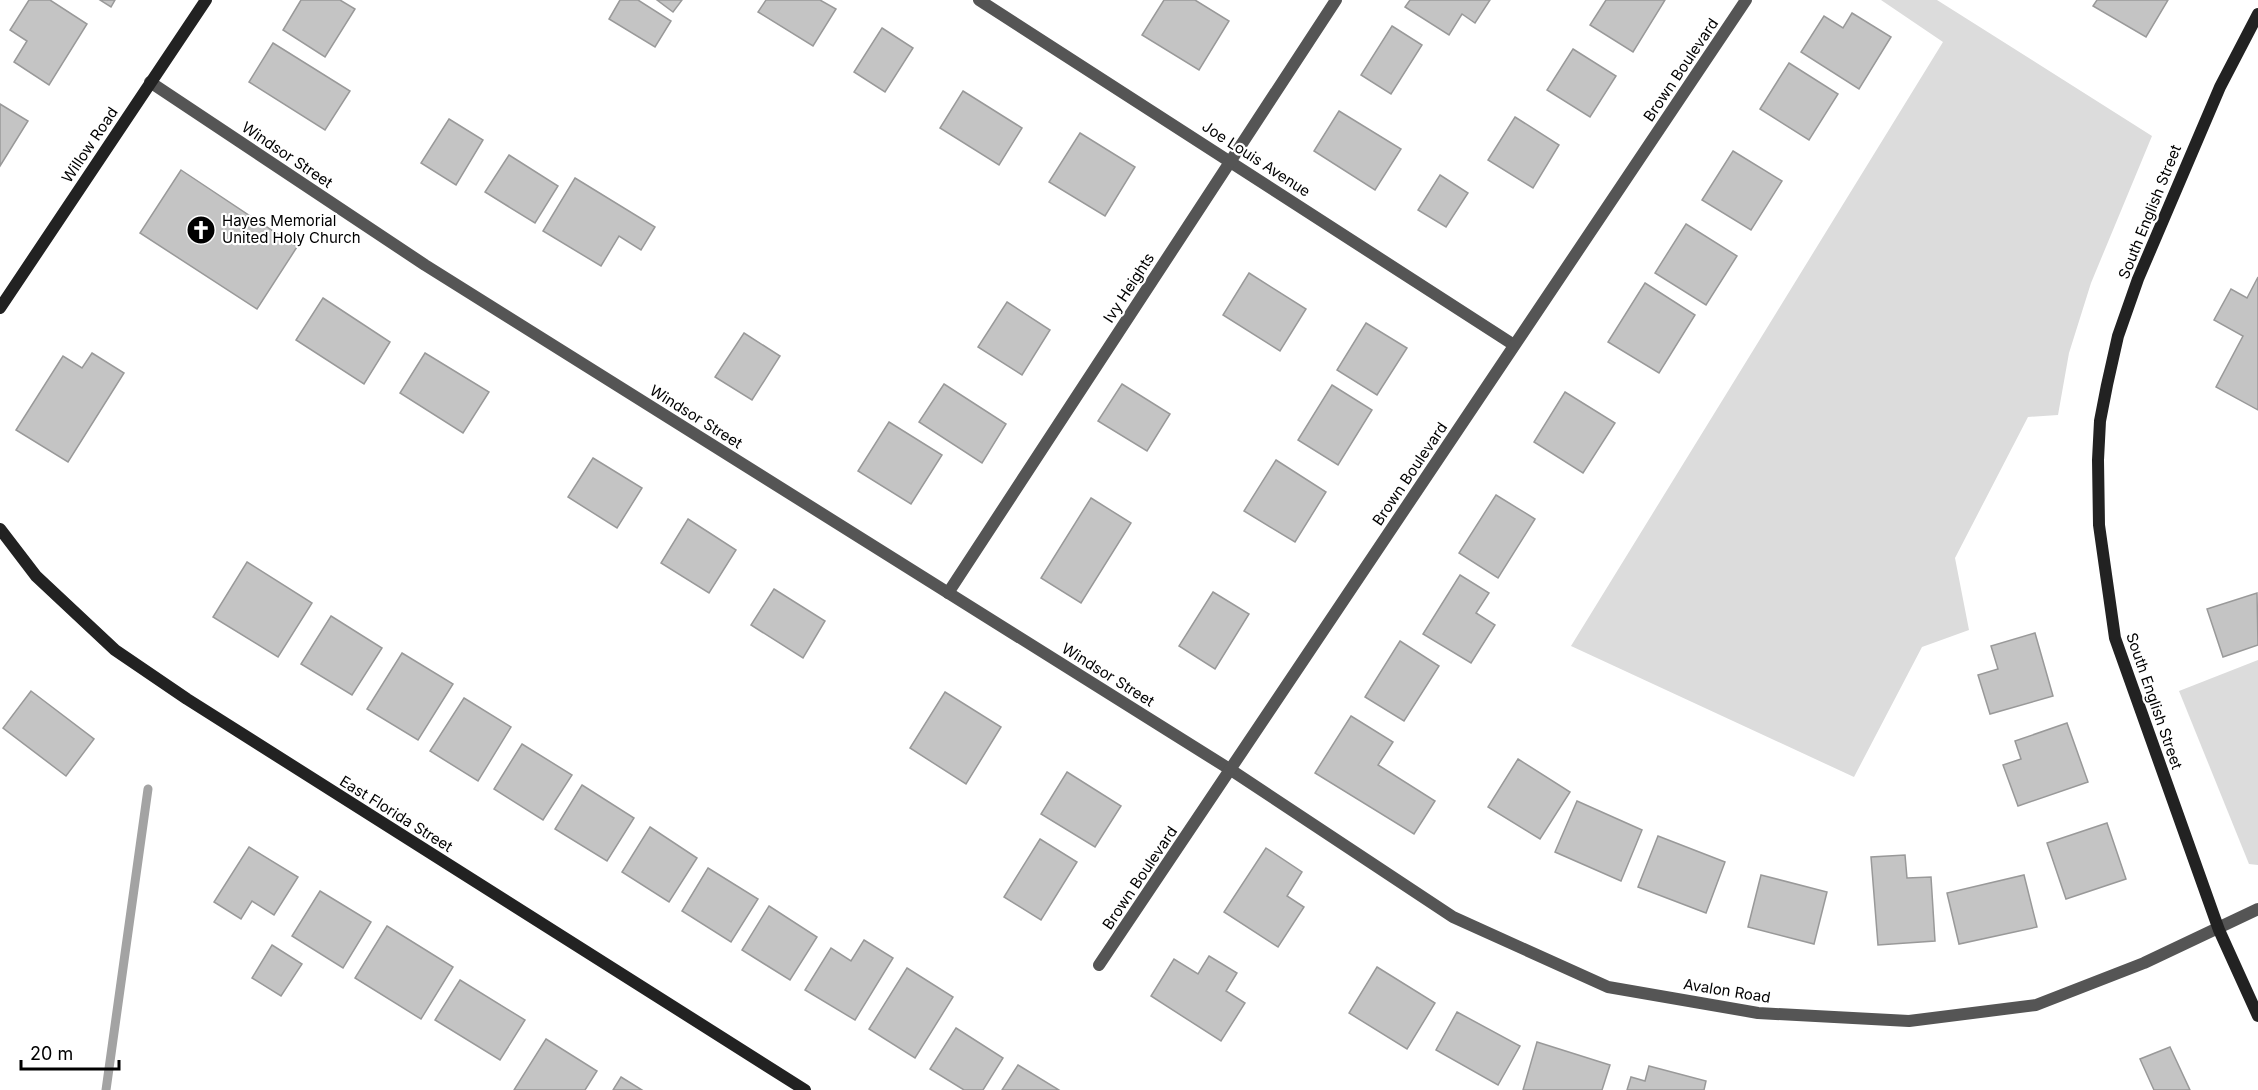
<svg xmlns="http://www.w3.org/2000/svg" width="2258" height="1090" font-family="Inter,sans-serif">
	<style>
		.green { fill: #dcdcdc }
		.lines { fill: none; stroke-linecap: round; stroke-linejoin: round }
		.stream { stroke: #a3a3a3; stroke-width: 9 }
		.building { fill: #c4c4c4; stroke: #999; stroke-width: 1.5 }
		.street { stroke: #555; stroke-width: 12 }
		.secondary { stroke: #222; stroke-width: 12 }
		.labels { text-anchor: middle; stroke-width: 4.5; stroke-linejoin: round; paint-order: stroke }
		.street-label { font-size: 15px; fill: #000; stroke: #fff }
		.poi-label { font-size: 15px; fill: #000; stroke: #fff; text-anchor: start }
	</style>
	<rect width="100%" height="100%" fill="#fff"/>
	<g class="green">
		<path d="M1881 0H1937L2152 136 2091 283 2069 353 2058 415 2028 417 1955 558 1969 630 1922 647 1854 777 1571 646 1943 42Z"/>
		<path d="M2258 660V865L2249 864 2179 691Z"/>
	</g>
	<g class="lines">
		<path class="stream" d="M106 1090 148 789"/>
	</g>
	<g class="building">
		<path d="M29 0H50L87 24 49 85 14 62 27 41 10 30Z"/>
		<path d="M100 0H115L111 7Z"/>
		<path d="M301 0H340L355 9 325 57 283 30Z"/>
		<path d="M620 0H638L671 21 655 47 609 19Z"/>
		<path d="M657 0H682L673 12Z"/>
		<path d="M766 0H820L836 9 813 46 758 12Z"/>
		<path d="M1164 0H1195L1229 21 1199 70 1142 35Z"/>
		<path d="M1410 0H1490L1475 23 1462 14 1449 35 1405 7Z"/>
		<path d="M1606 0H1665L1633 52 1590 25Z"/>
		<path d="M2097 0H2168L2146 37 2093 6Z"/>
		<path d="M1852 13 1891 37 1859 89 1801 52 1824 16 1843 28Z"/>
		<path d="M1392 26 1422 45 1391 94 1361 75Z"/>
		<path d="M882 28 913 48 885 92 854 72Z"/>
		<path d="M273 43 350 91 325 130 249 82Z"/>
		<path d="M1573 49 1616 76 1590 117 1547 90Z"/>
		<path d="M1789 63 1838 94 1809 140 1760 109Z"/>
		<path d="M963 91 1022 128 999 165 940 128Z"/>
		<path d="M0 104 28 121 0 166Z"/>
		<path d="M1339 111 1401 149 1375 190 1314 151Z"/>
		<path d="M1515 117 1559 145 1533 188 1488 160Z"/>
		<path d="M449 119 483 140 456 185 421 163Z"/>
		<path d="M1080 133 1135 167 1105 216 1049 182Z"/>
		<path d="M1733 151 1782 181 1751 230 1702 200Z"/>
		<path d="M509 155 558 186 535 223 485 192Z"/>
		<path d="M181 170 297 247 257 309 140 233Z"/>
		<path d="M1440 175 1468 193 1446 227 1418 210Z"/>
		<path d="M575 178 655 227 641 250 619 236 601 266 543 231Z"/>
		<path d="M1686 224 1737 256 1706 305 1655 273Z"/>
		<path d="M1249 273 1306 309 1280 351 1223 315Z"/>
		<path d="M2258 277V410L2216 387 2243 336 2214 320 2231 289 2247 298Z"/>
		<path d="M1645 283 1695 315 1659 373 1608 342Z"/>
		<path d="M323 298 390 342 364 384 296 340Z"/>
		<path d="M1007 302 1050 330 1022 375 978 347Z"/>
		<path d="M1366 323 1407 348 1377 395 1337 370Z"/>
		<path d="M744 333 780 356 752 400 715 377Z"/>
		<path d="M92 353 124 373 68 462 16 430 63 356 82 368Z"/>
		<path d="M425 353 489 392 463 433 400 393Z"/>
		<path d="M944 384 1006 424 982 463 919 422Z"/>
		<path d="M1122 384 1170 414 1147 451 1098 421Z"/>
		<path d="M1332 385 1372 410 1338 465 1298 440Z"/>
		<path d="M1565 392 1615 423 1583 473 1534 442Z"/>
		<path d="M889 422 942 455 911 504 858 471Z"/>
		<path d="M593 458 642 488 617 528 568 497Z"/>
		<path d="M1276 460 1326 492 1295 542 1244 511Z"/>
		<path d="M1496 495 1535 519 1498 578 1459 553Z"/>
		<path d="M1091 498 1131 523 1081 603 1041 578Z"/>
		<path d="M688 519 736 550 709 593 661 563Z"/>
		<path d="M247 562 312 603 278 657 213 617Z"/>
		<path d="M1460 575 1489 593 1476 613 1495 625 1471 663 1423 634Z"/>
		<path d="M774 589 825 621 803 658 751 625Z"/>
		<path d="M1213 592 1249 614 1215 669 1179 646Z"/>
		<path d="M2257 593 2258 645 2223 657 2207 609Z"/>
		<path d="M331 616 382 648 352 695 301 664Z"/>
		<path d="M2035 633 2053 696 1990 714 1978 675 1998 669 1991 646Z"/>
		<path d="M1400 641 1439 666 1404 721 1365 697Z"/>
		<path d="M402 653 453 684 418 740 367 709Z"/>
		<path d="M31 691 94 739 66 776 3 728Z"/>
		<path d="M945 692 1001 727 966 784 910 748Z"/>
		<path d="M464 698 511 727 478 781 430 751Z"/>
		<path d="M1351 716 1393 742 1378 765 1435 801 1414 834 1315 773Z"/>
		<path d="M2067 723 2088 782 2018 806 2003 765 2021 759 2015 741Z"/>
		<path d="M522 744 572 775 543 820 494 789Z"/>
		<path d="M1518 759 1570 792 1540 839 1488 807Z"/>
		<path d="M1067 772 1121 806 1095 847 1041 814Z"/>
		<path d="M582 785 634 818 607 861 555 829Z"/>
		<path d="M1577 801 1642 830 1621 881 1555 852Z"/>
		<path d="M2107 823 2126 879 2066 899 2047 843Z"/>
		<path d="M650 827 697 858 669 902 622 872Z"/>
		<path d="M1658 836 1725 862 1706 913 1638 887Z"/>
		<path d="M1040 839 1077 862 1041 920 1004 897Z"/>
		<path d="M249 847 298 877 274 915 252 901 241 919 214 902Z"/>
		<path d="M1266 848 1302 872 1287 896 1304 907 1278 947 1224 912Z"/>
		<path d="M1905 855 1907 878 1931 877 1935 941 1878 945 1871 857Z"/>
		<path d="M708 868 758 899 731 942 682 911Z"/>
		<path d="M1761 875 1827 892 1814 944 1748 927Z"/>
		<path d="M2024 875 2037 927 1959 944 1947 893Z"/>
		<path d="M320 891 371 922 343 968 292 936Z"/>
		<path d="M769 906 817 937 790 980 742 950Z"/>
		<path d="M387 926 453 967 421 1019 355 978Z"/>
		<path d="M864 940 893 958 855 1020 805 990 831 948 851 961Z"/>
		<path d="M272 945 302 964 281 996 252 978Z"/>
		<path d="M1209 956 1237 973 1226 991 1245 1003 1221 1041 1151 996 1174 959 1198 974Z"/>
		<path d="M1377 967 1435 1003 1407 1049 1349 1013Z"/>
		<path d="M907 968 953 997 915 1058 869 1029Z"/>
		<path d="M460 980 525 1020 500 1060 435 1020Z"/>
		<path d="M1457 1012 1520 1046 1498 1085 1436 1050Z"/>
		<path d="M956 1028 1003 1058 983 1090H964L930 1069Z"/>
		<path d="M546 1039 597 1071 585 1090H514Z"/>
		<path d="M1537 1042 1610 1065 1602 1090H1523Z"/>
		<path d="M2170 1047 2190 1090H2154L2140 1059Z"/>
		<path d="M1018 1065 1059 1090H1002Z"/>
		<path d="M1649 1066 1706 1081 1704 1090H1627L1631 1077 1645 1081Z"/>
		<path d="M621 1077 642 1090H613Z"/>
	</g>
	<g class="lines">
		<g class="street">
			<path d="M979 0 1514 345"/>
			<path d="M150 82 425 265 1231 770 1453 917 1608 987 1758 1013 1909 1021 2036 1005 2144 963 2258 909"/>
			<path d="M948 593 1336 0"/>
			<path d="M1099 965 1746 0"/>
		</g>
		<g class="secondary">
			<path d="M2258 14 2220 87 2138 279 2118 336 2107 385 2100 421 2098 460 2099 525 2115 638 2219 930 2258 1016"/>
			<path d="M0 308 206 0"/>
			<path d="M0 529 36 576 115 650 187 699 805 1090"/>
		</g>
	</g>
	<defs>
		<g id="church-disc" transform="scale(1.5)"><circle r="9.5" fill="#000" stroke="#fff"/><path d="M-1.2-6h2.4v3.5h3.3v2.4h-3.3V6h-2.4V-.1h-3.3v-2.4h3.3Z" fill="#fff"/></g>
	</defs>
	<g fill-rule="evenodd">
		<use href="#church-disc" x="201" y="230"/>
	</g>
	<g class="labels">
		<g class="street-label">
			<text transform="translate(1681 70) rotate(-56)" y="5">Brown Boulevard</text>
			<text transform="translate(90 145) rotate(-56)" y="5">Willow Road</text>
			<text transform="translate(287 155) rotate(34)" y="5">Windsor Street</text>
			<text transform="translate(1256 159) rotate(33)" y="5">Joe Louis Avenue</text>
			<text transform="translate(2150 212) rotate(-68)" y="5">South English Street</text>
			<text transform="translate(1129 288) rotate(-57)" y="5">Ivy Heights</text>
			<text transform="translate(696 417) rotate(32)" y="5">Windsor Street</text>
			<text transform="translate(1410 474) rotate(-56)" y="5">Brown Boulevard</text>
			<text transform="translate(1108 675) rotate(32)" y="5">Windsor Street</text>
			<text transform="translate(2154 701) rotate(71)" y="5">South English Street</text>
			<text transform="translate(396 814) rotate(32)" y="5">East Florida Street</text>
			<text transform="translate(1140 878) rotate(-56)" y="5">Brown Boulevard</text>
			<text transform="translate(1727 991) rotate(9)" y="5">Avalon Road</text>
		</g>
		<g class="poi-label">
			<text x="222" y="226">Hayes Memorial<tspan x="222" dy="17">United Holy Church</tspan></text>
		</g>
	</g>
	<path d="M21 1060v9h98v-9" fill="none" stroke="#000000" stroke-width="3"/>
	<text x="30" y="1060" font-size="18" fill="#000000" stroke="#ffffff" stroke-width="4.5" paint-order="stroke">20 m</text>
</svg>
